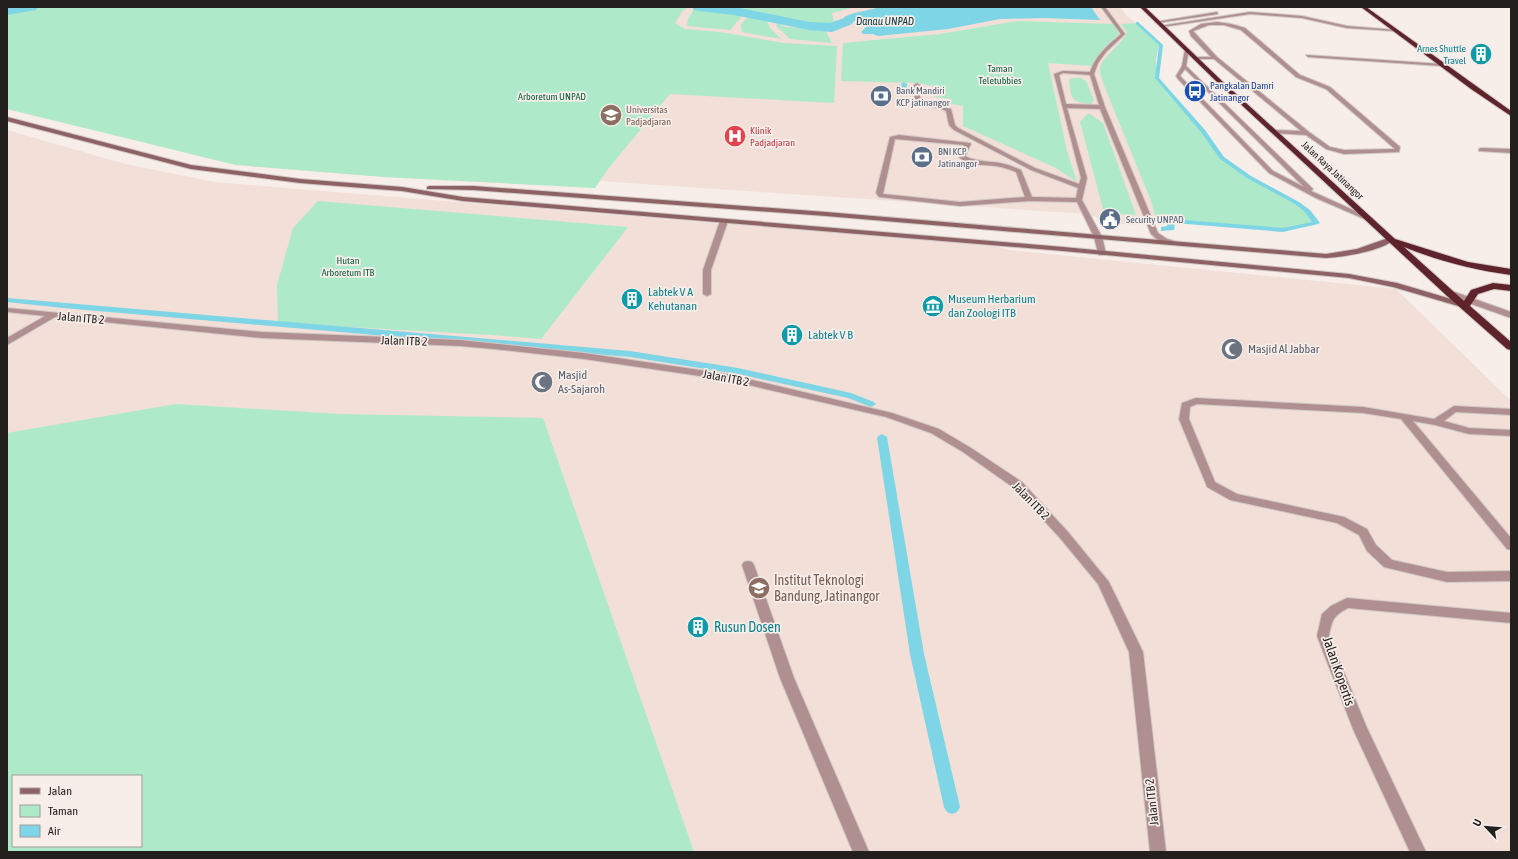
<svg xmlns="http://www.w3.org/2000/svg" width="1518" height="859" font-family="'Asap Condensed',sans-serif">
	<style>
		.built { fill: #f1dfd8; fill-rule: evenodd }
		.green { fill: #aeeac9; fill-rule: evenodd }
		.water { fill: #7dd5e6 }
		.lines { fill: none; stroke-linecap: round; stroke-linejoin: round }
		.stream { fill: #7dd5e6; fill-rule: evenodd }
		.canal { fill: #7dd5e6; fill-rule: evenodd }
		.lane-casing { stroke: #d1c8c4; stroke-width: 2 }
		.street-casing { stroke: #d1c8c4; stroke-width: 2 }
		.secondary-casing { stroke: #d1c8c4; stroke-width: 2 }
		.highway-casing { stroke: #d1c8c4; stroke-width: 2 }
		.lane { fill: #b08f91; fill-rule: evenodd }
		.street { fill: #b08f91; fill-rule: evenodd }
		.secondary { fill: #8e6164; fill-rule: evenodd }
		.highway { fill: #5f232b; fill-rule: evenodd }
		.labels { text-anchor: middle; stroke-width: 3.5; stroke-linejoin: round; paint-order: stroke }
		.far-culture-label { font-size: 10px; fill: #0d838f; stroke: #f7ede9; text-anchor: end }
		.far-park-label { font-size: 10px; fill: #0c6140; stroke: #f7ede9 }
		.far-transit-label { font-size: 10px; fill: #164399; stroke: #f7ede9; text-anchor: start }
		.far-service-label { font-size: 10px; fill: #4e5e75; stroke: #f7ede9; text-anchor: start }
		.far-education-label { font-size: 10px; fill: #785e54; stroke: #f7ede9; text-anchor: start }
		.far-health-label { font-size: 10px; fill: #be3a42; stroke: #f7ede9; text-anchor: start }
		.far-street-label { font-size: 10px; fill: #221f1d; stroke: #f7ede9 }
		.far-water-label { font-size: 11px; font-style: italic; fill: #0c373e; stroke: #f7ede9 }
		.culture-label { font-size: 12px; fill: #0d838f; stroke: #f7ede9; text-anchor: start }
		.street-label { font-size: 12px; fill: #221f1d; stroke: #f7ede9 }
		.worship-label { font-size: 12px; fill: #5b616d; stroke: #f7ede9; text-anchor: start }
		.near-education-label { font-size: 14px; fill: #785e54; stroke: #f7ede9; text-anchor: start }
		.near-culture-label { font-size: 14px; fill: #0d838f; stroke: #f7ede9; text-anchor: start }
		.near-street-label { font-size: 14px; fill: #221f1d; stroke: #f7ede9 }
	</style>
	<rect width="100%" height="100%" fill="#f7ede9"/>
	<g class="built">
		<path d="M7 7H1120L1126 15 1154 37 1159 44 1156 59 1157 78 1203 132 1222 158 1249 177 1297 203 1308 211 1316 223 1307 226 1283 230 1171 221 1148 218 1133 225 1113 223 1087 214 644 184 600 181 595 188 384 177 236 165 7 109Z"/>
		<path d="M7 130 125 164 214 182 723 224 862 234 996 246 1008 250 1396 289 1511 401V852H7ZM13 776H141V846H13Z"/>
	</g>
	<g class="green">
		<path d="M7 7H690L683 10 675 23 685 29 720 32 784 43 837 46 834 103 670 94 608 169 595 188 384 177 236 165 7 109Z"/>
		<path d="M691 7H855L832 13 834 23 808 25 733 11Z"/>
		<path d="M694 9 733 14 742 16 730 30 687 26 688 19Z"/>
		<path d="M751 17 766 20 770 28 781 39 742 32 741 24 746 19Z"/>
		<path d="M1017 21 1114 24 1119 34 1101 51 1092 66 1048 63 1067 151 1077 182 1056 168 963 126V106L948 103 950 99 935 97 933 86 917 83 841 81 843 43 940 34Z"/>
		<path d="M777 23 786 27 825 30 832 43 790 39 776 26Z"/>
		<path d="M1138 23 1154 37 1159 44 1156 59 1157 78 1203 132 1222 158 1249 177 1297 203 1308 211 1316 223 1307 226 1283 230 1156 219 1151 201 1103 83C1102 79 1100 74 1100 70 1099 59 1122 45 1127 32L1121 24Z"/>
		<path d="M1072 78H1081L1086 81 1094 100 1091 104C1070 102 1072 99 1069 80Z"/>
		<path d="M1087 114H1090L1103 123 1136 215 1104 213 1080 122Z"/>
		<path d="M318 201 628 227 541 339 491 335 278 323 277 285 293 228Z"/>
		<path d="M176 404 340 414 543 418 694 852H7V433ZM13 776H141V846H13Z"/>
	</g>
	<path class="water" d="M881 7H1091L1100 20 1043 18 1000 19 948 29 878 36 873 34H863L861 32 868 25 858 21H847L844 17 851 14Z"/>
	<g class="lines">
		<g class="stream">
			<path d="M1136 22H1138L1163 45 1159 78 1205 130 1224 157 1251 176 1299 202 1310 210 1320 223 1318 224 1283 232 1175 223 1174 230 1161 231V227L1167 226V221L1171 219 1283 228 1312 222 1305 212 1295 204 1247 178 1220 159 1201 132 1155 78 1159 45 1136 24Z"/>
			<path d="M904 82 907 84V89L898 90V88L902 87 901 84Z"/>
			<path d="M7 298 630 351 738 368 851 393 874 402 876 404 871 407 848 398 738 374 630 357 63 308 7 302Z"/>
			<path d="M882 434 887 437 924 654 960 807 957 812 952 814 947 812 944 807 910 654 877 437Z"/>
		</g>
		<g class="canal">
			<path d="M7 7H38L36 10 7 15Z"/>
			<path d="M692 7H735L809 22 830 23 847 17 852 18 854 21 852 24 832 32 809 30 734 15 699 11 694 10Z"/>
		</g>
		<g class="lane-casing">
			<g id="lane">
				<path d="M1101 7H1105L1125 34 1106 52 1098 63 1094 74 1105 107 1158 233 1167 239 1174 241V245L1161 243 1151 234 1100 109 1067 108 1087 178 1082 200 1102 237 1101 239H1095L1094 237 1077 202 1029 201 960 206 879 197 876 193 890 137 899 135 970 143 971 144 965 156C976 162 988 161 1000 163 1007 164 1014 167 1021 170L1032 197 1076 198 1078 188 1031 170 954 130 949 125 946 111C928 103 912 113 914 85L917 83 920 85 919 94 922 102 951 109 955 125 958 128 1035 168 1079 184 1081 178 1054 74 1063 71 1090 72C1096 55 1107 46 1121 34ZM1063 73 1090 75 1099 105 1066 104 1059 75ZM895 139 964 145 959 157C970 167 987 164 1001 167 1006 168 1011 170 1016 172L1025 197 960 202 883 194Z"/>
				<path d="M1217 12 1218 14 1157 23 1155 22Z"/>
				<path d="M1217 22 1231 24 1245 28 1300 75 1330 87 1400 147 1399 152 1344 154 1326 149 1306 135 1273 133 1272 132 1275 130 1301 131 1214 59H1196L1194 58 1196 57H1211L1191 36 1189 31 1201 24ZM1209 25H1224L1241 30 1296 77 1326 89 1395 149 1344 150 1330 147 1309 132 1217 57 1193 31Z"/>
				<path d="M1185 49 1189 50 1186 66 1312 188 1313 189 1311 191 1373 219V221H1369L1316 198 1269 173 1178 79 1176 76 1182 66ZM1185 69 1304 187 1273 171 1182 78 1180 76Z"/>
				<path d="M724 219 728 221 711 270V294L707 296 703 294V270L720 221Z"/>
				<path d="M7 308 262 332 460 340 584 353 727 374 892 413 939 429 971 448 1022 482 1068 532 1109 582 1143 652 1166 852H1150L1129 652 1098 584 1060 538 1014 488 963 452 931 433 886 417 727 380 584 359 494 349 460 346 262 338 55 317 7 345V338L45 316 7 312Z"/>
				<path d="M1196 398 1363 407 1434 419 1454 406 1511 409V415L1456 412 1444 421 1469 428 1511 430V436L1469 434 1435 425 1413 421 1511 538V550L1507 549 1401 419 1363 413 1197 404 1190 407 1189 419 1215 482 1237 494 1344 517 1367 529 1376 545 1392 560 1447 572 1511 571V581L1447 582 1388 568 1384 567 1367 551 1359 535 1337 523 1230 500 1207 487 1206 484 1179 419 1182 403Z"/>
				<path d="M748 561 752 562 754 565 794 678 869 852H853L780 678 742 565 744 562Z"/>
				<path d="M1347 598 1511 613V623L1348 608C1333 616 1332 620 1329 636L1367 728 1426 852H1410L1353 729 1317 636 1322 614 1331 606Z"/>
			</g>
		</g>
		<g class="street-casing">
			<g id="street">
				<path d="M1250 12 1302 16 1347 26 1396 30 1394 31 1347 28 1302 18 1250 14 1162 27 1160 26Z"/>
				<path d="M1306 55 1442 64 1444 65 1442 66 1308 57Z"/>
				<path d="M1481 148 1511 149V153L1479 151V149Z"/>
				<path d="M1095 235H1101L1102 237 1106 253 1105 255H1099L1098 253 1094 237Z"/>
				<path d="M1446 291H1452L1511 312V318L1446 295Z"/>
			</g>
		</g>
		<g class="secondary-casing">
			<g id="secondary">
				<path d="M7 117 191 165 300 179 402 187 463 197 1063 247 1349 274 1397 283 1468 304 1469 306 1465 308 1393 287 1349 278 1063 251 463 201 402 191 300 183 191 169 7 121Z"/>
				<path d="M429 186H473L826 212 1326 254 1357 249 1391 237 1395 239C1382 251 1344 257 1326 258L826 216 473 190 427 189V187Z"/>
			</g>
		</g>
		<g class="highway-casing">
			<g id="highway">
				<path d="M1140 7H1145L1222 81 1395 239 1468 262 1511 269V275C1474 270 1439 261 1404 247L1464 301 1471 290 1493 283 1511 285V291L1494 289 1478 294 1470 306 1511 342V350L1507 349 1446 295 1218 83Z"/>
				<path d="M1361 7H1366L1511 111V116L1471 89Z"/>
			</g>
		</g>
		<use href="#lane" class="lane"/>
		<use href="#street" class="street"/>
		<use href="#secondary" class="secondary"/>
		<use href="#highway" class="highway"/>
	</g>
	<defs>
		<g id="building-disc" transform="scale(1.15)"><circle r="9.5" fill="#0f9aa8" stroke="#f7ede9"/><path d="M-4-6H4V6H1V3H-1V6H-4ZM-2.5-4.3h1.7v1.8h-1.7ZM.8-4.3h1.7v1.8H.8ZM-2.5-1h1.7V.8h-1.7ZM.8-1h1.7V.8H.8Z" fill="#fff"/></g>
		<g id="bus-disc" transform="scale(1.15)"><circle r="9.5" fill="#1a4fb4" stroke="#f7ede9"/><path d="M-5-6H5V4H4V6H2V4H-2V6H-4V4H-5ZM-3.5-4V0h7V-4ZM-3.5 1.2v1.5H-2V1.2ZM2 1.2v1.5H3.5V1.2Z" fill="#fff"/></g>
		<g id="bank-disc" transform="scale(1.15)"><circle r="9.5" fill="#5c6f8a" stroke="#f7ede9"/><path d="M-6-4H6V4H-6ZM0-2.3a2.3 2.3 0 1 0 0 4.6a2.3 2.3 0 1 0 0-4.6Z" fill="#fff"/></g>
		<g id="university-disc" transform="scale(1.15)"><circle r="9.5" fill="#8d6e63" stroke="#f7ede9"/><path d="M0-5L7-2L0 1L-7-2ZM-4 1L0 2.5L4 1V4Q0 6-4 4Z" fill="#fff"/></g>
		<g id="hospital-disc" transform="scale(1.15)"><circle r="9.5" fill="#e0444e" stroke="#f7ede9"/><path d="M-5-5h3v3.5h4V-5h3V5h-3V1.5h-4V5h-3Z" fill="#fff"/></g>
		<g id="civic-disc" transform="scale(1.15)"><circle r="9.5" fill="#5c6f8a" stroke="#f7ede9"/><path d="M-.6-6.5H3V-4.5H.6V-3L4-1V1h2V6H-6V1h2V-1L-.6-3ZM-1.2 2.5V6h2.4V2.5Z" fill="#fff"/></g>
		<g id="museum-disc" transform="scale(1.15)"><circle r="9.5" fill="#0f9aa8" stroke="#f7ede9"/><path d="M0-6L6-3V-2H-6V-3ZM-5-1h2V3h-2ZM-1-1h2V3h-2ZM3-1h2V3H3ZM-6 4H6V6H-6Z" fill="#fff"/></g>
		<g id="mosque-disc" transform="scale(1.15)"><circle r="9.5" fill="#6b7280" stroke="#f7ede9"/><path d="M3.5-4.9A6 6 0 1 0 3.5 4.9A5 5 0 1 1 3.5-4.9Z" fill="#fff"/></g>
	</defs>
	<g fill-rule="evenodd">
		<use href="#building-disc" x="1481" y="54"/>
		<use href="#bus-disc" x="1195" y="91"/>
		<use href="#bank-disc" x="881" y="96"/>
		<use href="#university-disc" x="611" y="115"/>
		<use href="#hospital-disc" x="735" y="136"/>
		<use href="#bank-disc" x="922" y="157"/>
		<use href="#civic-disc" x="1110" y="219"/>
		<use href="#building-disc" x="632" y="299"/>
		<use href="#museum-disc" x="933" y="306"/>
		<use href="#building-disc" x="792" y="335"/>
		<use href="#mosque-disc" x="1232" y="349"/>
		<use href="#mosque-disc" x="542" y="382"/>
		<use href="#university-disc" x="759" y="588"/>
		<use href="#building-disc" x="698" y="627"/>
	</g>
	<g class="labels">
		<g class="far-culture-label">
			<text x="1466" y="52">Arnes Shuttle<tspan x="1466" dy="12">Travel</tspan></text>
		</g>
		<g class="far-park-label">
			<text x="1000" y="72">Taman<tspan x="1000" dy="12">Teletubbies</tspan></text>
			<text x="552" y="100">Arboretum UNPAD</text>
			<text x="348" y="264">Hutan<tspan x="348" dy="12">Arboretum ITB</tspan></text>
		</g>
		<g class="far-transit-label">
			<text x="1210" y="89">Pangkalan Damri<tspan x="1210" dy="12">Jatinangor</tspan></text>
		</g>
		<g class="far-service-label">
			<text x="896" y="94">Bank Mandiri<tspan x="896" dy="12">KCP jatinangor</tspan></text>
			<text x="938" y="155">BNI KCP<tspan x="938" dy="12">Jatinangor</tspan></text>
			<text x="1126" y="223">Security UNPAD</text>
		</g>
		<g class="far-education-label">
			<text x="626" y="113">Universitas<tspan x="626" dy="12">Padjadjaran</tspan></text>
		</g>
		<g class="far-health-label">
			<text x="750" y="134">Klinik<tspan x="750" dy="12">Padjadjaran</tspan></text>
		</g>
		<g class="far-street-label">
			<text transform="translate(1333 170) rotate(43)" y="4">Jalan Raya Jatinangor</text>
		</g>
		<g class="far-water-label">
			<text x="885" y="25">Danau UNPAD</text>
		</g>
		<g class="culture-label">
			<text x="648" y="296">Labtek V A<tspan x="648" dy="14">Kehutanan</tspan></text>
			<text x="948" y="303">Museum Herbarium<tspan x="948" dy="14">dan Zoologi ITB</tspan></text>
			<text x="808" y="339">Labtek V B</text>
		</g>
		<g class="street-label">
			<text transform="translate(81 318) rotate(5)" y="4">Jalan ITB 2</text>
			<text transform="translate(404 341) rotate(2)" y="4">Jalan ITB 2</text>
			<text transform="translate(726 378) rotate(11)" y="4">Jalan ITB 2</text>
			<text transform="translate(1031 501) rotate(46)" y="4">Jalan ITB 2</text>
			<text transform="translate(1152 802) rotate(-96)" y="4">Jalan ITB 2</text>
		</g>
		<g class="worship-label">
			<text x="1248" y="353">Masjid Al Jabbar</text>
			<text x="558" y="379">Masjid<tspan x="558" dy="14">As-Sajaroh</tspan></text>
		</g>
		<g class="near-education-label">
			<text x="774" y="585">Institut Teknologi<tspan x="774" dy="16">Bandung, Jatinangor</tspan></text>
		</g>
		<g class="near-culture-label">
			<text x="714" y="632">Rusun Dosen</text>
		</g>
		<g class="near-street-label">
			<text transform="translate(1339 671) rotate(71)" y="5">Jalan Kopertis</text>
		</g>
	</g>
	<rect width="1518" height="859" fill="none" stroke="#221f1d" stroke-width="16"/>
	<rect x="12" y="775" width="130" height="72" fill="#f7ede9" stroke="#a29b97"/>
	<rect x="20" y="788" width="20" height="6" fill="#8e6164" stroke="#a29b97"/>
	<text x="48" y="795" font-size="12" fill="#221f1d">Jalan</text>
	<rect x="20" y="805" width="20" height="12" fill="#aeeac9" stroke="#a29b97"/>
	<text x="48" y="815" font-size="12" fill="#221f1d">Taman</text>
	<rect x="20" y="825" width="20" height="12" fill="#7dd5e6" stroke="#a29b97"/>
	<text x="48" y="835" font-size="12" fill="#221f1d">Air</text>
	<g transform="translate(1486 827) rotate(296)" stroke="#f7ede9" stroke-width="3" paint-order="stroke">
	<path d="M0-3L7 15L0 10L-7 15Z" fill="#221f1d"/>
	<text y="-6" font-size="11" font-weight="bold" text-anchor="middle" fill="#221f1d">U</text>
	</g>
</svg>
